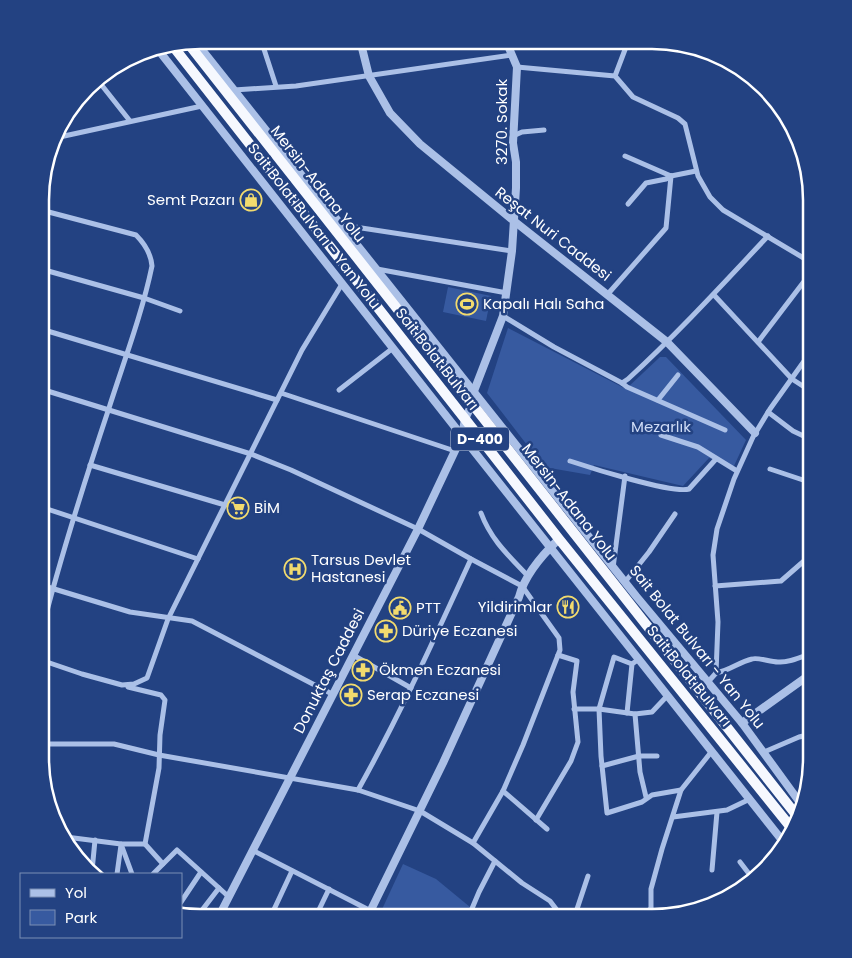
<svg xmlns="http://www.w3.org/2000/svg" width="852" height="958" font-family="Poppins,sans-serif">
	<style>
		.green { fill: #375aa0 }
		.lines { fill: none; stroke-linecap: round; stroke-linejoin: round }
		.minor { stroke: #abc0e7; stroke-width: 5 }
		.tertiary { stroke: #abc0e7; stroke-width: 8 }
		.trunk { stroke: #f6f8fe; stroke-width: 10 }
		.labels { text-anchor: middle; stroke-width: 5; stroke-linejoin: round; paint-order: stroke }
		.shield { fill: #234282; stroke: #bdc6da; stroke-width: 1 }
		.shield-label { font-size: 14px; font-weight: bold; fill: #fff }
		.street-label { font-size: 15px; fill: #fff; stroke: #234282 }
		.poi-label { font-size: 15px; fill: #fff; stroke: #234282; text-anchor: start }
		.park-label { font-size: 15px; fill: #cfdcf6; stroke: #234282 }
		.rim { fill: none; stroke: #fff; stroke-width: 2.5 }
	</style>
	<rect width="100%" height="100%" fill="#234282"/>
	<g class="green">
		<path d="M448 287 491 296 486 321 443 312Z"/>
		<path d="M508 328 626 389 660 357H666L746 440 733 468 709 458 683 486 594 465 590 475 544 467 487 393Z"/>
		<path d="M403 864 436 879 470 907 465 918H378Z"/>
	</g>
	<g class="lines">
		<g class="minor">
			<path d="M261 40 276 86"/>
			<path d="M517 67 615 76 633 97 678 118 685 124 698 176 710 197 723 210 812 263"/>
			<path d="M615 76 626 47 631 41"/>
			<path d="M96 78 130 121"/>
			<path d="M234 90 296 86 512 55"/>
			<path d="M513 136 522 132 544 130"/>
			<path d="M55 138 202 106"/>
			<path d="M625 156 671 176 696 171"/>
			<path d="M628 204 646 183 666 179 671 176"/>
			<path d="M342 225 512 251"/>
			<path d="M41 269 144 298 180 311"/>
			<path d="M377 269 507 293"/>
			<path d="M607 295 666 228 671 176"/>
			<path d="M714 295 792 379 812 392"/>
			<path d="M503 316 554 347 622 383 627 387 725 430"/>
			<path d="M41 329 277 400"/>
			<path d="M758 342 812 271"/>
			<path d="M622 383 628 379C677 334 722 285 768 236"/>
			<path d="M41 389 251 454 291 470 418 529 471 559 522 586 559 638 560 650 523 745 503 791 473 843"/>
			<path d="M339 390 393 348"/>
			<path d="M281 393 455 451"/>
			<path d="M658 400 678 375"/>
			<path d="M768 412 793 431 812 440"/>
			<path d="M661 435 698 447 737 471"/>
			<path d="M570 461C591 468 673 494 689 489L716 459"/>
			<path d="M90 465 225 505"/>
			<path d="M770 469 812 483"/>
			<path d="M41 507 198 559"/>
			<path d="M481 513C491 540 509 556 528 576"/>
			<path d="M613 568 625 476"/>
			<path d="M625 582 649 552 675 514"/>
			<path d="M41 585 130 612 192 621 332 694"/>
			<path d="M715 586 781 581 812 554"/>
			<path d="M41 634C60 558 84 483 109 408 124 361 142 314 152 266 151 254 144 243 136 235L41 210"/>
			<path d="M353 655 411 688"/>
			<path d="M41 660 82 674 122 685 134 684 147 678 168 619 302 350 342 284"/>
			<path d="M632 664 614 657 599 709 601 756 607 813 642 802 652 795 681 790"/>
			<path d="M716 673C729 671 739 662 752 659 758 657 770 662 778 662 789 663 801 657 812 653"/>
			<path d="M708 682 716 673 718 622 713 555 717 529 734 479 753 437 770 409 812 350"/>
			<path d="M574 709H599L635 714"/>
			<path d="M627 713 632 664 639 659"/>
			<path d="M40 744H114L159 755 358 790 420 811 473 843 522 883 550 901 563 918"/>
			<path d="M764 752 799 737 812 734"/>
			<path d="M602 766 639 756H657"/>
			<path d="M358 790C400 715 435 637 471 559"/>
			<path d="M503 791 547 829"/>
			<path d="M646 797 640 772 635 714 652 712 668 695"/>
			<path d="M673 817 727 810 750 799"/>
			<path d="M536 820 571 761 578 742 573 692 577 661 558 655"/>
			<path d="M65 842 66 837 121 844H145L159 768 160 735 165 700 161 695 128 687"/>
			<path d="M121 844 132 874"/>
			<path d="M145 844 163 864"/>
			<path d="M252 850 371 911"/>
			<path d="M740 862 753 879"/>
			<path d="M712 870 717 812"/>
			<path d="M92 871 95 840"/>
			<path d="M117 874 121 845"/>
			<path d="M153 874 177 850 229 897"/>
			<path d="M719 899 750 881"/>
			<path d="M181 902 201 872"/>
			<path d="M220 914 227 918"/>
			<path d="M196 918 219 888"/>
			<path d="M270 918 292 871"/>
			<path d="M315 918 329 889"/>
			<path d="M468 918 479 892 495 861"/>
			<path d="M574 918 588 876"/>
			<path d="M634 918 651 909"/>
			<path d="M655 918 651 909V889L662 849 681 790 712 751"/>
		</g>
		<g class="tertiary">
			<path d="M360 40 369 76 390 113 420 144 514 221 667 342 755 433"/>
			<path d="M195 41 636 596 742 723 801 804"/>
			<path d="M156 47 462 436 785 844"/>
			<path d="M742 723 812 673"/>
			<path d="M218 918 418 529 462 436 465 419 472 404 474 391 503 316 512 251 516 188V162L513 143 517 67 506 41"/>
			<path d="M367 918 443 763 519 597C525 574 542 555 559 539"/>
		</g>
		<g class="trunk">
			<path d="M187 42 797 816"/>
			<path d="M172 45 559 539 793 830"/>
		</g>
	</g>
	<defs>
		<g id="shop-ring" transform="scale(1.125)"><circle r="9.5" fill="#234282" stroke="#f2db6e" stroke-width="1.5"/><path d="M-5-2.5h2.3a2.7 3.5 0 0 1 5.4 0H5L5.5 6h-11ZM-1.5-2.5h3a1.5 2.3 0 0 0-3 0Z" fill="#f2db6e"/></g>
		<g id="stadium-ring" transform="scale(1.125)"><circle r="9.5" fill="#234282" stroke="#f2db6e" stroke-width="1.5"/><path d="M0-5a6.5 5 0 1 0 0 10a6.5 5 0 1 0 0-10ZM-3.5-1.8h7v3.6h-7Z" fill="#f2db6e"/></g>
		<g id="supermarket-ring" transform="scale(1.125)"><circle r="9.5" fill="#234282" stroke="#f2db6e" stroke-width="1.5"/><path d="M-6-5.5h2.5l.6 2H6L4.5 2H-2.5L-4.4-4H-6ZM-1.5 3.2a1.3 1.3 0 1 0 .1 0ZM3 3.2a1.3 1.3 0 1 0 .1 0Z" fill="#f2db6e"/></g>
		<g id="hospital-ring" transform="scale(1.125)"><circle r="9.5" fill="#234282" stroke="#f2db6e" stroke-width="1.5"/><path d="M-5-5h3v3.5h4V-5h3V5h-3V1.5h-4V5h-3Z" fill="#f2db6e"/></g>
		<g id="restaurant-ring" transform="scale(1.125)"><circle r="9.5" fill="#234282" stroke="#f2db6e" stroke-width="1.5"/><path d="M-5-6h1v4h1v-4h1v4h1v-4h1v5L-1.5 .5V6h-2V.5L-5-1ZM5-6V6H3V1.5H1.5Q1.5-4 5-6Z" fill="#f2db6e"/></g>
		<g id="civic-ring" transform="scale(1.125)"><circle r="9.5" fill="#234282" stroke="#f2db6e" stroke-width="1.5"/><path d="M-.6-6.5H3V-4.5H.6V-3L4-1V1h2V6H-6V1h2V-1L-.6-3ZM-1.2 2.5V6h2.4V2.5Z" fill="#f2db6e"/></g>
		<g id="pharmacy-ring" transform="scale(1.125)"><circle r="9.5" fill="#234282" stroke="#f2db6e" stroke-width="1.5"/><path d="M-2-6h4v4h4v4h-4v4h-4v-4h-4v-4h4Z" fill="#f2db6e"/></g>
	</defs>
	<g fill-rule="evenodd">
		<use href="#shop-ring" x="251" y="200"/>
		<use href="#stadium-ring" x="467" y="304"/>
		<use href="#supermarket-ring" x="238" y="508"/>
		<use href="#hospital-ring" x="295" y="569"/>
		<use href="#restaurant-ring" x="568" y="607"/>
		<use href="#civic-ring" x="400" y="608"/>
		<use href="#pharmacy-ring" x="386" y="631"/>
		<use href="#pharmacy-ring" x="363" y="670"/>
		<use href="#pharmacy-ring" x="351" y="695"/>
	</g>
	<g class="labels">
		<rect class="shield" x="451" y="427.5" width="58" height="23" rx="4"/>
		<g class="shield-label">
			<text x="480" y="444">D-400</text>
		</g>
		<g class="street-label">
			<text transform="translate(502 122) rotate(-90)" y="5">3270. Sokak</text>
			<text transform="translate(318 184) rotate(52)" y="5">Mersin-Adana Yolu</text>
			<text transform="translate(314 226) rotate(52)" y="5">Sait Bolat Bulvarı - Yan Yolu</text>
			<text transform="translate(553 234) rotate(38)" y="5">Reşat Nuri Caddesi</text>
			<text transform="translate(437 359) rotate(52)" y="5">Sait Bolat Bulvarı</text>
			<text transform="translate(569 502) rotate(52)" y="5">Mersin-Adana Yolu</text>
			<text transform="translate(697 647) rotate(51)" y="5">Sait Bolat Bulvarı - Yan Yolu</text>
			<text transform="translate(329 671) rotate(-63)" y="5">Donuktaş Caddesi</text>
			<text transform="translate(689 676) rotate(51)" y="5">Sait Bolat Bulvarı</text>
		</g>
		<g class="poi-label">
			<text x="235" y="205" text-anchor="end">Semt Pazarı</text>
			<text x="483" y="309">Kapalı Halı Saha</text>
			<text x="254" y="513">BİM</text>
			<text x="311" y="565">Tarsus Devlet<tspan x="311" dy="17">Hastanesi</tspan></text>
			<text x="552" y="612" text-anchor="end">Yildirimlar</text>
			<text x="416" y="613">PTT</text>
			<text x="402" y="636">Düriye Eczanesi</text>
			<text x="379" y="675">Ökmen Eczanesi</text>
			<text x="367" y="700">Serap Eczanesi</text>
		</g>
		<g class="park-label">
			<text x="661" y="432">Mezarlık</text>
		</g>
	</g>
	<path d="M0 0H852V958H0ZM200 49H652A151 151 0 0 1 803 200V758A151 151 0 0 1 652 909H200A151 151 0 0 1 49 758V200A151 151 0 0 1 200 49Z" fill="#234282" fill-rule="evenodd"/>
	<path class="rim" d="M200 49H652A151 151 0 0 1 803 200V758A151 151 0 0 1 652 909H200A151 151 0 0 1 49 758V200A151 151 0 0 1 200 49Z"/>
	<rect x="20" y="873" width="162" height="65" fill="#234282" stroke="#7b8eb4"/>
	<rect x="30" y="889" width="25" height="8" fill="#abc0e7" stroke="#7b8eb4"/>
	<text x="65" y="898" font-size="15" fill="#ffffff">Yol</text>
	<rect x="30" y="910" width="25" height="15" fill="#375aa0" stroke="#7b8eb4"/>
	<text x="65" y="923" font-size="15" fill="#ffffff">Park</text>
</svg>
